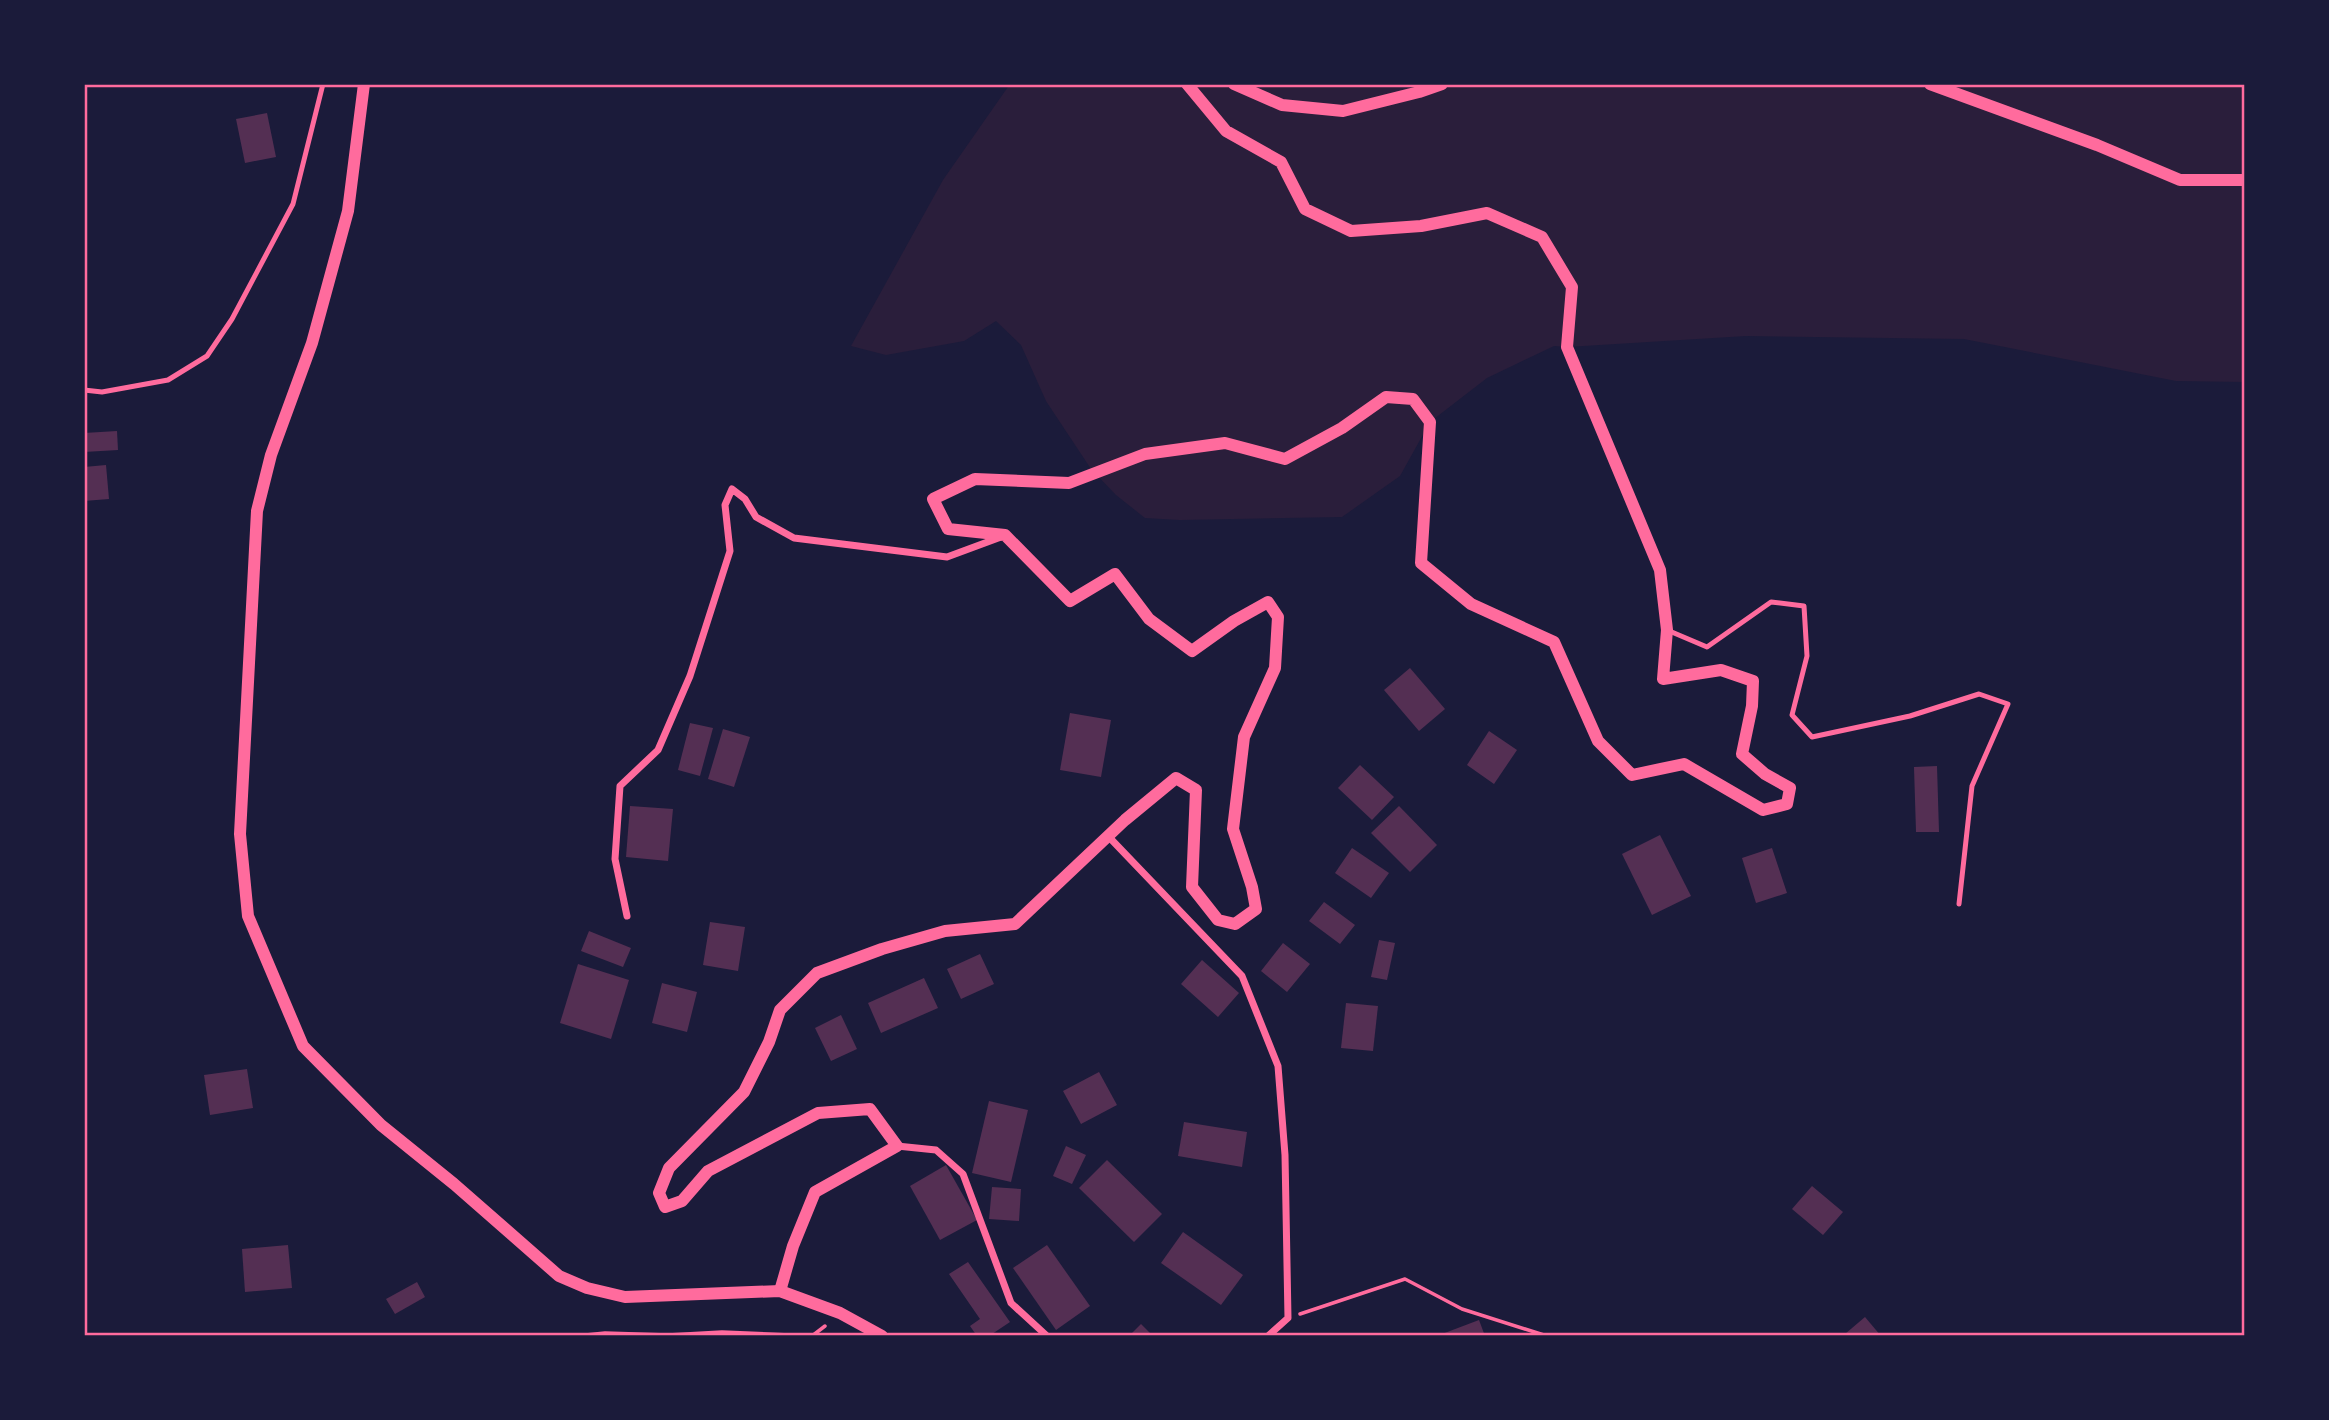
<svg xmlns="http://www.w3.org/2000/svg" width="2329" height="1420" font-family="Poppins,sans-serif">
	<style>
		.green { fill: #2a1e3b }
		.building { fill: #542f53 }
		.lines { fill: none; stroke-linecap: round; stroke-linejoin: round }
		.path { stroke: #ff6b9d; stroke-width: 3.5 }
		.service { stroke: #ff6b9d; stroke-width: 5 }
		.minor { stroke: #ff6b9d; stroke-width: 7 }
		.tertiary { stroke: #ff6b9d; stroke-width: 12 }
		.neatline { fill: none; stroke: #ff6b9d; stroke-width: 2.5 }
	</style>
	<rect width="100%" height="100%" fill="#1b1b3a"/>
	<path class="green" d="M1010 84H2245V382L2176 381 1964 339 1746 336 1567 347 1554 346 1487 378 1430 422 1400 476 1342 517 1180 520 1145 518 1116 495 1091 469 1046 401 1021 345 996 321 964 341 886 355 851 346 943 180Z"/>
	<g class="building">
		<path d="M267 113 276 157 245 163 236 119Z"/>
		<path d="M117 431 118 450 84 452V433Z"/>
		<path d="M106 465 109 499 84 501V467Z"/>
		<path d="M1410 668 1445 709 1419 731 1384 690Z"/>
		<path d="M1070 713 1111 720 1101 777 1060 770Z"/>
		<path d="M690 723 713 728 700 776 678 770Z"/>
		<path d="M723 729 750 737 734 787 708 779Z"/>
		<path d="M1489 731 1517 750 1494 784 1467 765Z"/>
		<path d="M1360 765 1394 797 1372 820 1338 788Z"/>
		<path d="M1937 766 1939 832H1916L1914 767Z"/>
		<path d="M630 806 673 809 668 861 626 857Z"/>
		<path d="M1399 806 1437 845 1410 872 1371 833Z"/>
		<path d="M1660 835 1691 896 1652 915 1622 854Z"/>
		<path d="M1352 848 1389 873 1371 898 1335 873Z"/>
		<path d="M1772 848 1787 893 1756 903 1742 858Z"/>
		<path d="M1324 902 1355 925 1340 944 1309 921Z"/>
		<path d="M710 922 745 927 738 971 703 965Z"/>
		<path d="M589 931 631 948 623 967 581 951Z"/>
		<path d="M1379 940 1395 943 1387 980 1371 977Z"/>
		<path d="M1283 943 1310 964 1287 992 1261 971Z"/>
		<path d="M980 954 994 984 961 999 947 969Z"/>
		<path d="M1202 960 1239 993 1218 1017 1181 984Z"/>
		<path d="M578 964 629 980 611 1039 560 1023Z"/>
		<path d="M924 978 938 1008 881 1033 868 1003Z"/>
		<path d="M662 983 697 992 687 1032 652 1023Z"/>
		<path d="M1346 1003 1378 1006 1373 1051 1341 1048Z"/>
		<path d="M841 1015 857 1049 831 1061 815 1028Z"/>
		<path d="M247 1069 253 1108 210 1115 204 1075Z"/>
		<path d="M1099 1072 1117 1105 1081 1124 1063 1091Z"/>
		<path d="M989 1101 1028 1110 1011 1182 972 1173Z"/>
		<path d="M1184 1122 1247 1132 1242 1167 1178 1156Z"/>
		<path d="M1066 1146 1086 1155 1072 1184 1053 1176Z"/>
		<path d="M1107 1160 1162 1214 1134 1242 1079 1188Z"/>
		<path d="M946 1165 977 1220 940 1240 910 1186Z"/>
		<path d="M1812 1186 1843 1212 1823 1235 1792 1209Z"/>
		<path d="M992 1187 1021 1189 1019 1221 989 1219Z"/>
		<path d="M1183 1232 1243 1275 1221 1305 1161 1263Z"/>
		<path d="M288 1245 292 1288 245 1292 242 1249Z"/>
		<path d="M1047 1245 1090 1306 1056 1330 1013 1268Z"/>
		<path d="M968 1262 1010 1322 989 1336H977L970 1326 980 1319 949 1274Z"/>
		<path d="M417 1282 425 1297 395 1314 386 1299Z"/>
		<path d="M1865 1317 1881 1336H1846L1845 1334Z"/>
		<path d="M1479 1320 1485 1336H1443L1442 1334Z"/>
		<path d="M1141 1324 1151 1334 1129 1336Z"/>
	</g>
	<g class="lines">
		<g class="path">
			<path d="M1300 1314 1405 1279 1462 1309 1547 1336"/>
			<path d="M576 1336 605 1333 668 1335 722 1332 812 1336 825 1326"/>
		</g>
		<g class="service">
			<path d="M84 390 102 392 168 380 207 356 232 319 293 204 323 84"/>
			<path d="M1667 630 1707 647 1771 602 1804 606 1807 656 1792 715 1812 737 1910 716 1979 694 2008 704 1972 786 1959 904"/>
		</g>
		<g class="minor">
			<path d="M1108 836 1242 976 1278 1066 1285 1155 1288 1318 1268 1336"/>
			<path d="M627 916 615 859 620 786 658 750 690 676 730 551 725 505 732 489 745 499 756 517 794 538 947 557 1001 537"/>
			<path d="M897 1146 936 1150 963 1174 1011 1303 1047 1336"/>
		</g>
		<g class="tertiary">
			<path d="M364 84 348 211 312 343 271 455 257 511 240 834 248 916 303 1046 381 1125 454 1184 559 1276 587 1288 625 1297 780 1291 840 1313 882 1336"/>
			<path d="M1234 84 1282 105 1343 111 1419 92 1442 84"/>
			<path d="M1930 84 2097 145 2180 180H2245"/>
			<path d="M780 1291 793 1246 815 1192 897 1146 870 1109 818 1113 708 1171 682 1201 665 1207 659 1193 669 1168 744 1092 769 1042 780 1010 817 973 882 949 945 931 1015 924 1125 820 1176 778 1196 790 1192 887 1218 920 1235 924 1256 909 1252 887 1233 829 1244 737 1275 668 1278 617 1268 602 1234 621 1192 651 1149 619 1115 574 1070 601 1005 535 948 529 933 499 975 479 1069 483 1145 454 1225 443 1285 459 1342 428 1386 397 1413 399 1430 422 1421 563 1471 604 1554 642 1598 741 1632 775 1684 764 1763 810 1787 804 1790 788 1765 774 1742 754 1752 706 1753 681 1721 670 1663 679 1667 630 1660 570 1567 347 1572 287 1542 237 1487 213 1421 226 1351 231 1305 209 1281 162 1226 131 1187 84"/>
		</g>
	</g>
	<rect width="2329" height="1420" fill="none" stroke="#1b1b3a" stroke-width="172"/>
	<rect x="86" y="86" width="2157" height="1248" class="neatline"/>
</svg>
